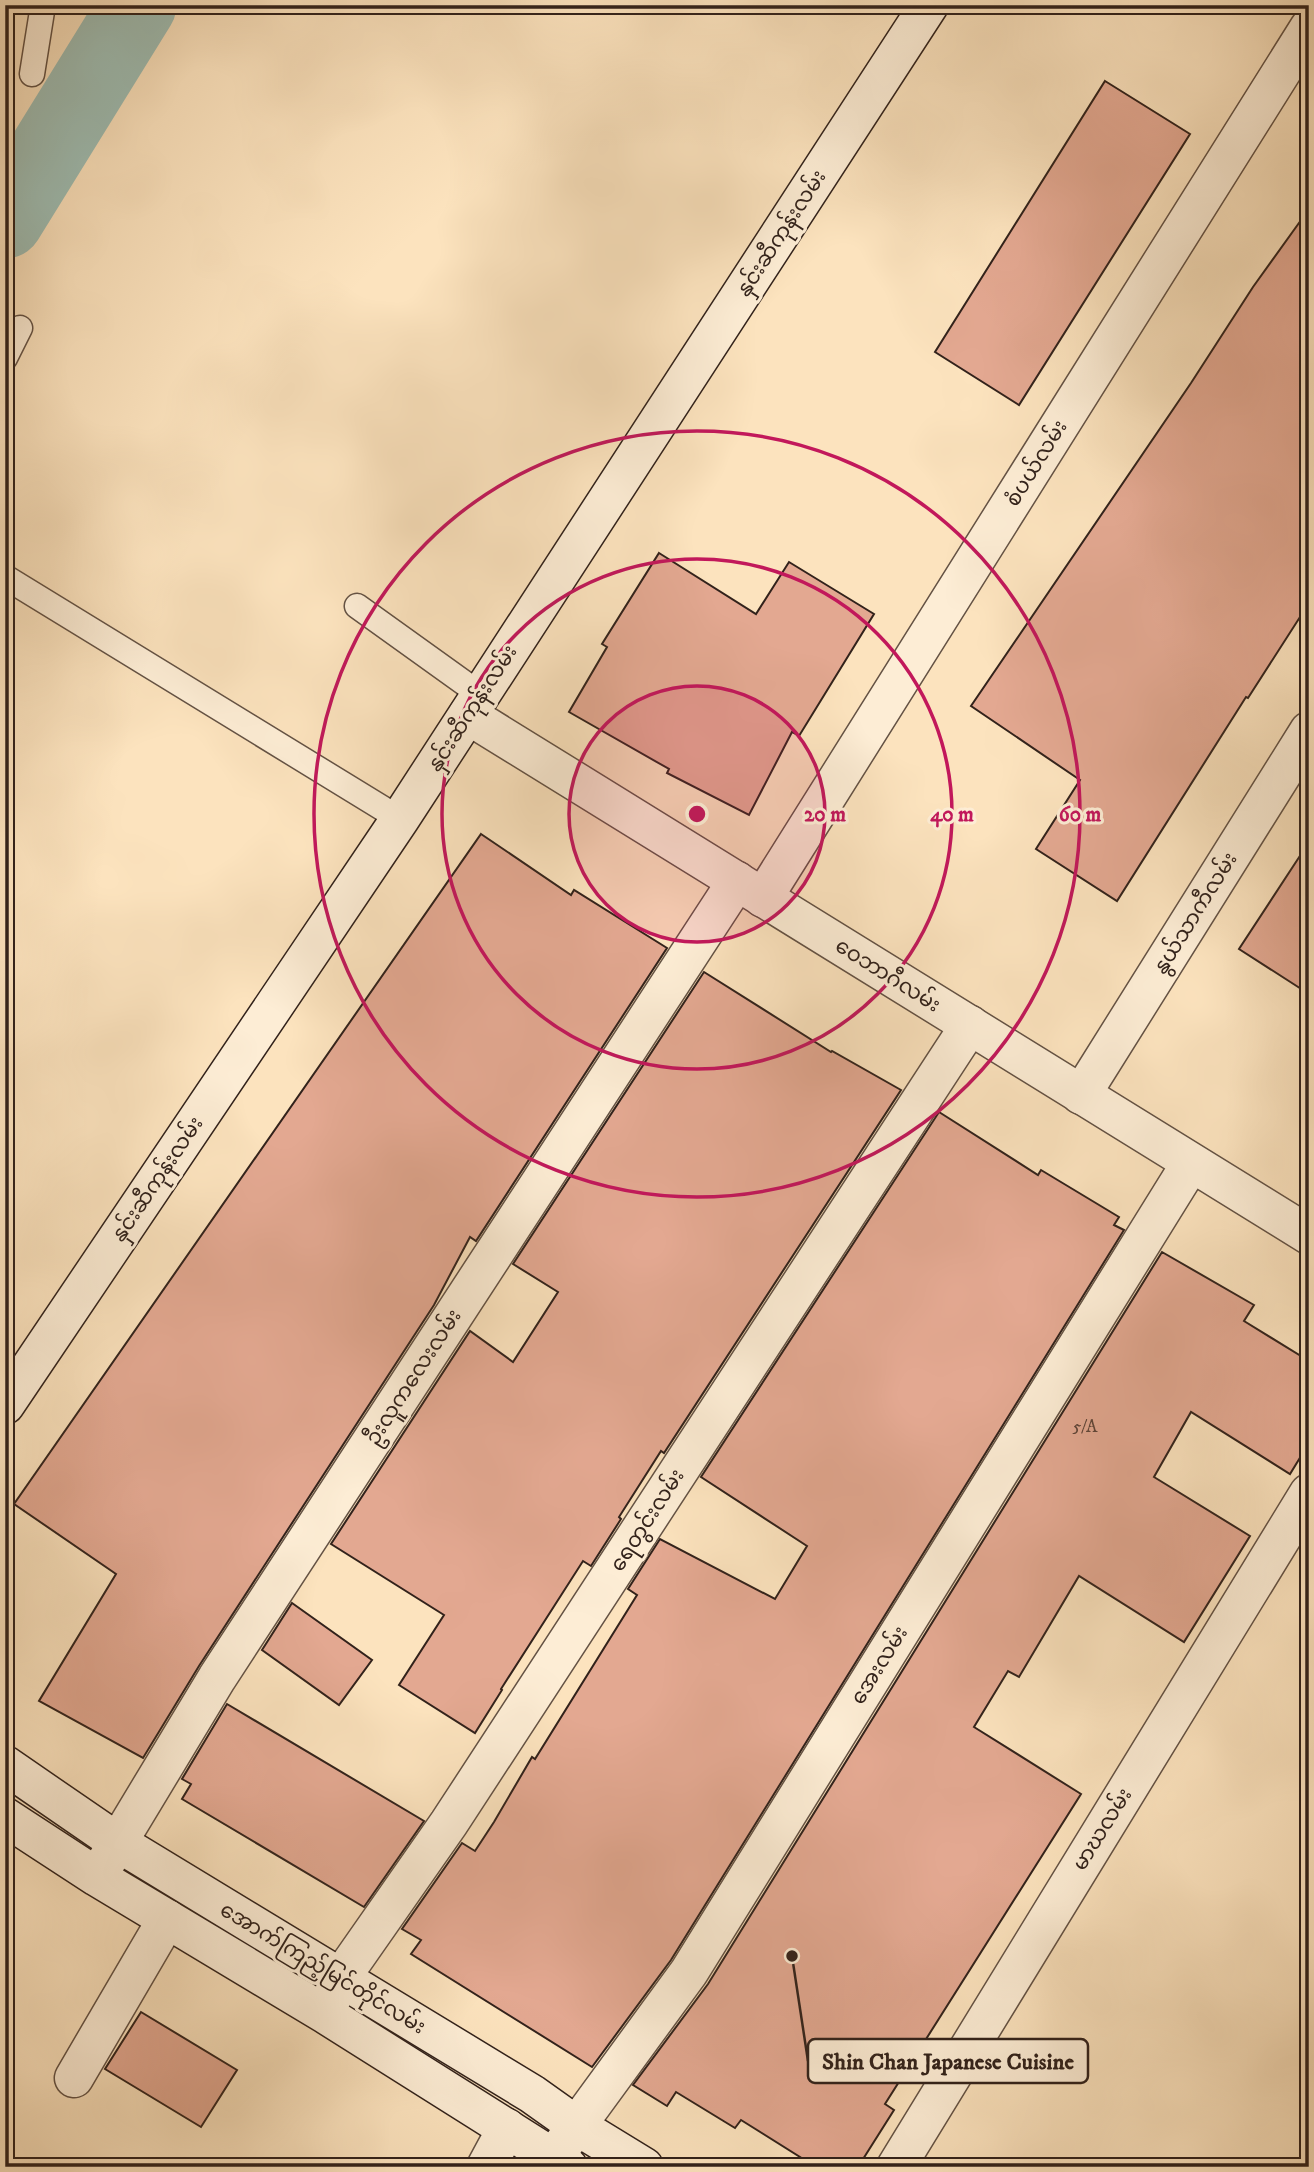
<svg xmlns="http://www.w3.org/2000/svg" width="1314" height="2172" font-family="'IM FELL DW Pica','Noto Sans Myanmar',serif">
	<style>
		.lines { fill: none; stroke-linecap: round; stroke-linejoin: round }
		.river { stroke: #9fbeb4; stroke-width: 77 }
		.building { fill: #e3a891; stroke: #32221b; stroke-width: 2 }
		.lane-casing { stroke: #645244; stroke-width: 27 }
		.street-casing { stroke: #645244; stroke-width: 41 }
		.secondary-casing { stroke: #32221b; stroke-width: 41 }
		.lane { stroke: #fdedd5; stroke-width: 24 }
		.street { stroke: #fdedd5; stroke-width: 38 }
		.secondary { stroke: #fdedd5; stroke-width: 38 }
		.ring { fill: none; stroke: #c2185b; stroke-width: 3.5 }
		.labels { text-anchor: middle; stroke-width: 6; stroke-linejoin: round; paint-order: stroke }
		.number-label { font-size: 18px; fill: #5e4438 }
		.street-label { font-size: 21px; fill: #32221b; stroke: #fdedd5 }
		.centre { fill: #c2185b; stroke: #fdedd5; stroke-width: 3.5 }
		.ring-label { font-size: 21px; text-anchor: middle; font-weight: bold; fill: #c2185b; stroke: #fdedd5; stroke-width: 6; stroke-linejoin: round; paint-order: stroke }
		.leader { fill: none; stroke: #32221b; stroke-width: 2.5 }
		.callout-dot { fill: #32221b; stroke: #fdedd5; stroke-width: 2.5 }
		.callout { fill: #fdedd5; stroke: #32221b; stroke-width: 2.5 }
		.callout-label { font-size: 23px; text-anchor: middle; font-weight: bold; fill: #32221b }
	</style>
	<rect width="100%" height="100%" fill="#fce3be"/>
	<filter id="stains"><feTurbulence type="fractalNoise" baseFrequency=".00286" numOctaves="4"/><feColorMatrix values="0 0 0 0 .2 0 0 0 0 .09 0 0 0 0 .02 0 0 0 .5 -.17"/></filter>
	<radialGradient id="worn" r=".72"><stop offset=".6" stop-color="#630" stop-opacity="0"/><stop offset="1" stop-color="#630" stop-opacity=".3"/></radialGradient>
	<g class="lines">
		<path class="river" d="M5 220 138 5"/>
	</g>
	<g class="building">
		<path d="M1105 81 1190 134 1019 405 935 352Z"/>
		<path d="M1309 209V603L1248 698 1246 697 1117 901 1036 849 1080 780 971 706 1191 383 1253 287Z"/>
		<path d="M659 553 756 614 789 562 874 614 799 736 792 732 749 815 667 773 669 769 569 712 607 647 602 644Z"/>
		<path d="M481 834 571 895 574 890 667 948 476 1241 470 1237 434 1305 199 1666 143 1758 39 1701 116 1574 14 1504Z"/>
		<path d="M1309 842V994L1239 949Z"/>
		<path d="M704 972 831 1052 832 1051 901 1090 664 1453 661 1451 619 1517 621 1519 591 1566 583 1561 501 1689 502 1690 475 1733 399 1685 444 1615 331 1544 470 1331 513 1362 558 1292 513 1264Z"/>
		<path d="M939 1112 1038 1175 1041 1170 1119 1217 1114 1225 1124 1230 671 1960 592 2067 411 1954 421 1940 402 1929 462 1843 475 1851 494 1822 532 1757 535 1759 637 1595 628 1589 660 1539 775 1599 807 1546 701 1477Z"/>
		<path d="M1162 1252 1254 1305 1244 1321 1309 1361V1443L1290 1474 1191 1412 1154 1477 1250 1536 1184 1642 1079 1576 1019 1677 1008 1671 974 1727 1081 1794 885 2104 894 2110 858 2167H816L741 2120 735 2128 676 2092 667 2106 633 2085 708 1984Z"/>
		<path d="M292 1603 372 1660 339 1705 262 1650Z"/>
		<path d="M227 1704 424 1821 364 1907 182 1799 191 1784 182 1779Z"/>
		<path d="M141 2012 237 2070 201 2127 105 2069Z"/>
	</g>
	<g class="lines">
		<g class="lane-casing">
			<g id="lane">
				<path d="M32 74 43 5"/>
				<path d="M5 358 20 328"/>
				<path d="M5 577 400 819"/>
				<path d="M357 606 481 695"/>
			</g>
		</g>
		<g class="street-casing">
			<g id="street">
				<path d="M468 715 1309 1235"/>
				<path d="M763 898 1309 28"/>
				<path d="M1081 1095 1309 731"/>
				<path d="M100 1872 217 1678 737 881"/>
				<path d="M327 2009 340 1979 449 1823 970 1025"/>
				<path d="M74 2078 167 1919"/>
				<path d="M556 2154 689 1972 1191 1163"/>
				<path d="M486 2167 507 2128"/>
				<path d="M896 2167 1309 1493"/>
			</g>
		</g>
		<g class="secondary-casing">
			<g id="secondary">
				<path d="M5 1405 400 819 929 5"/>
				<path d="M5 1765 117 1842 532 2094 577 2126 644 2167"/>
				<path d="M5 1817 97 1877 325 2014 568 2167"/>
			</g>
		</g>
		<use href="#lane" class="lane"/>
		<use href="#street" class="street"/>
		<use href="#secondary" class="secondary"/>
	</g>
	<circle cx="697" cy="814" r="128" fill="#c2185b" fill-opacity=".12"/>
	<g class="ring">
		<circle cx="697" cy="814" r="128"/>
		<circle cx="697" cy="814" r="255"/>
		<circle cx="697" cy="814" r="383"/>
	</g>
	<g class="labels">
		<g class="number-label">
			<text x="1085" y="1432">5/A</text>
		</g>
		<g class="street-label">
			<text transform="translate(781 233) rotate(-57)" y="7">နှင်းဆီကုန်းလမ်း</text>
			<text transform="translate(1036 463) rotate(-58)" y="7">စံပယ်လမ်း</text>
			<text transform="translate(472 708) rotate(-57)" y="7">နှင်းဆီကုန်းလမ်း</text>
			<text transform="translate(1195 913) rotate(-58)" y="7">နွယ်သာကီလမ်း</text>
			<text transform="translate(888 975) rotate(32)" y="7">ဝေဘာဂီလမ်း</text>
			<text transform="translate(157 1179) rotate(-56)" y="7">နှင်းဆီကုန်းလမ်း</text>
			<text transform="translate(413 1377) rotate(-57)" y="7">ဦးလူကလေးလမ်း</text>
			<text transform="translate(647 1520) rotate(-57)" y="7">ရေတွင်းလမ်း</text>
			<text transform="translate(879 1665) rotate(-58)" y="7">အေးလမ်း</text>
			<text transform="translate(1102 1829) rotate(-58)" y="7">မာဃလမ်း</text>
			<text transform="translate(323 1968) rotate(31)" y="7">အောက်ကြည့်မြင်တိုင်လမ်း</text>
		</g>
	</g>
	<circle cx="697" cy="814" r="10" class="centre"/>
	<g class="ring-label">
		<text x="825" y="821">20 m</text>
		<text x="952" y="821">40 m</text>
		<text x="1080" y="821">60 m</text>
	</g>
	<path class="leader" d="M792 1956L808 2061"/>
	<circle class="callout-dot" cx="792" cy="1956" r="7"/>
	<rect class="callout" x="808" y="2039" width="280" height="44" rx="7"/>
	<g class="callout-label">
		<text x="948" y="2069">Shin Chan Japanese Cuisine</text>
	</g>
	<rect width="1314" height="2172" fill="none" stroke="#fce3be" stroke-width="28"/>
	<rect x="7" y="7" width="1300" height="2158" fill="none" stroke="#32221b" stroke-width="3.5"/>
	<rect x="14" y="14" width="1286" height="2144" fill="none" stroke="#32221b" stroke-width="2"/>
	<rect width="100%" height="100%" filter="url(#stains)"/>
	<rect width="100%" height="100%" fill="url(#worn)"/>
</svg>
